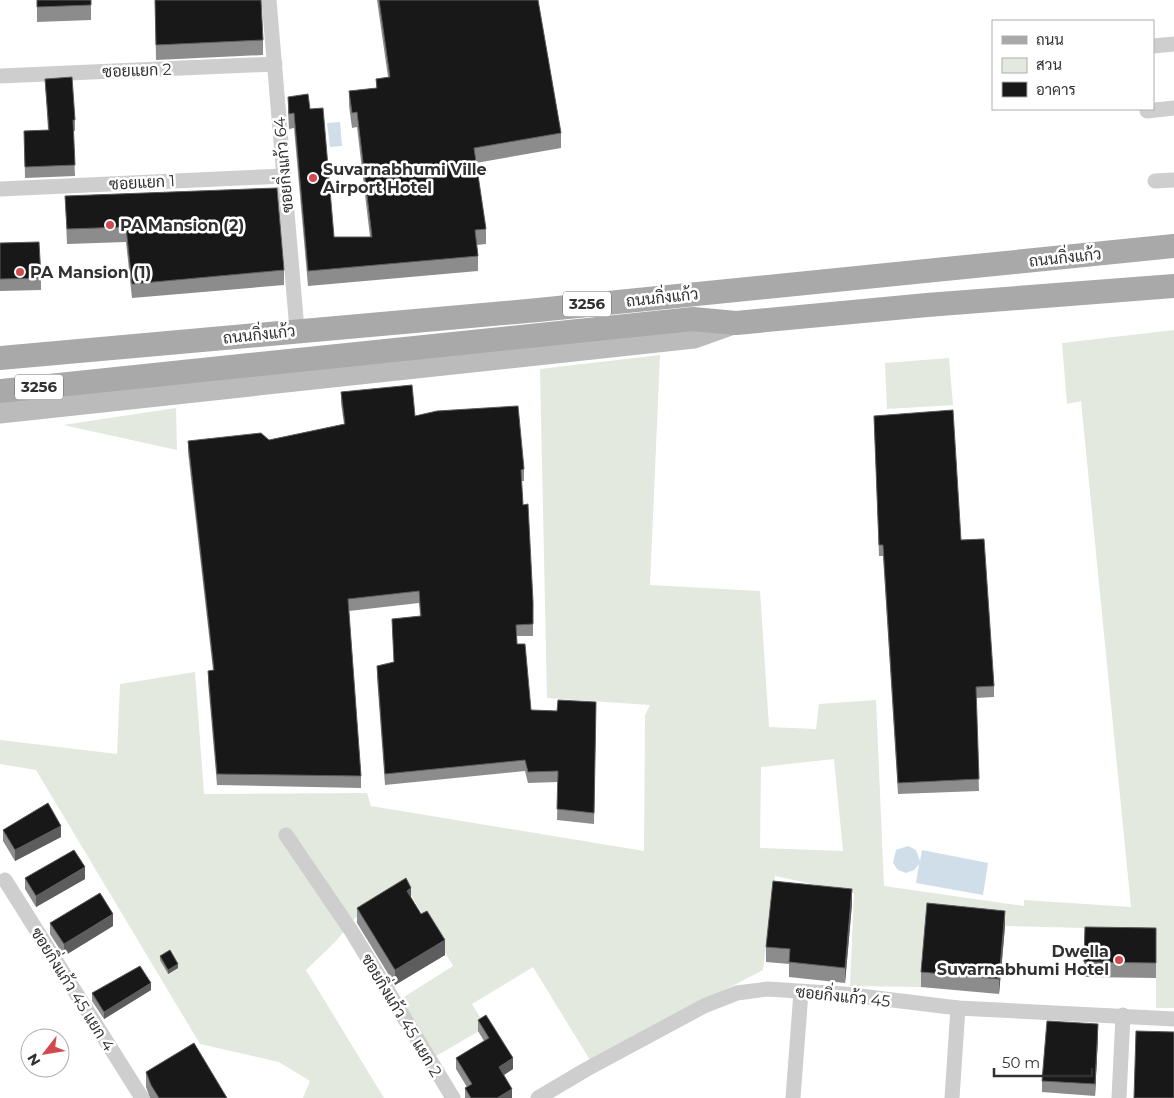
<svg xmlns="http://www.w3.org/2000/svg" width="1174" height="1098" font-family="Montserrat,Sarabun,sans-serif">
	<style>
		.green { fill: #e3e9de; fill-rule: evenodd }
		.water { fill: #cfdee9 }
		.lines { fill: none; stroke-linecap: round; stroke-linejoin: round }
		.street { stroke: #cecece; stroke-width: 15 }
		.secondary { stroke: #bbb; stroke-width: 21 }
		.primary { stroke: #a9a9a9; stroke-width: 24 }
		.wall { fill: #8c8c8c }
		.shaded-wall { fill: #5d5d5d }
		.building { fill: #181818; stroke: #5d5d5d }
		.poi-dot { fill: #d24950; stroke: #fff; stroke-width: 2 }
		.labels { text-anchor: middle; stroke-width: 5; stroke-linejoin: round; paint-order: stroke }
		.shield { fill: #fff; stroke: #6f6f6f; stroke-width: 1 }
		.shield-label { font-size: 15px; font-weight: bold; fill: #313131 }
		.street-label { font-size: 16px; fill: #313131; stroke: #fff }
		.poi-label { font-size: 16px; font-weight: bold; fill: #313131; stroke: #fff; text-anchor: start }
	</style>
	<rect width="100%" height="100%" fill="#fff"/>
	<g class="green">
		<path d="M1174 330V1008H1156V943L1085 941 1084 928 1005 926 927 918 921 987 850 986 854 893 775 876 763 970 590 1060 533 967 472 1004 486 1027 431 1059 399 1000 453 966 408 890 355 918 336 941 306 970 384 1098H303L310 1081 279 1062 200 1044 36 770 0 764V740L117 754 120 684 195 672 204 794 367 793 371 806 644 851 645 715 650 705 547 698 540 369 660 355 650 585 760 591 769 727 816 729 819 704 876 700 884 886 1024 906V900L1131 907 1081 401 1067 404 1062 343ZM834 759 843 851 760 848 761 767Z"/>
		<path d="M949 358 953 405 887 409 885 363Z"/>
		<path d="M176 408 177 450 63 425Z"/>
	</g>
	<g class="water">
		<path d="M340 122 342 146 330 147 327 123Z"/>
		<path d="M908 846 916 850 920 861 922 850 988 863 983 895 916 883 919 864 914 870 906 873 898 870 893 863 896 850Z"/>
	</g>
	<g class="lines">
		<g class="street">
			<path d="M269 0 297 330"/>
			<path d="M1153 46 1174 44"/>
			<path d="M0 76 275 64"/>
			<path d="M1147 111 1174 108"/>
			<path d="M1155 181 1174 180"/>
			<path d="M0 189 284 176"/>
			<path d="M286 835 352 932 453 1098"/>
			<path d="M5 880 142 1098"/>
			<path d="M538 1098 587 1069 704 1006 737 993 768 989 844 994 958 1008 1174 1019"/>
			<path d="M793 1098 801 992"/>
			<path d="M952 1098 958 1008"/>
			<path d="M1119 1098 1123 1015"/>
		</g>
		<path class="secondary" d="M0 413 694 338 736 323"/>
		<g class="primary">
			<path d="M0 358 538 310 1174 246"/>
			<path d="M0 391 693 319 736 323 927 305 1174 286"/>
		</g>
	</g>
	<g class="wall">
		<path d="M37 0H91V20L37 22Z"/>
		<path d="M155 0 263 40V55L156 60Z"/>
		<path d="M377 0H538L561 133V148L476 163 486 229V244L477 245 478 256V271L308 286 294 128 289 129 288 112V97L310 109 334 237H370L357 127 352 128 349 106V91L376 88V79L388 77Z"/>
		<path d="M45 79 75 120V131H73L75 176 25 178 24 131 48 130Z"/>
		<path d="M65 196 284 270V285L132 298 126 242 67 244Z"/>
		<path d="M0 243 41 278V290L0 291Z"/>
		<path d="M341 392 415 416 524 469V481H521L533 614V636H517V644L531 710 557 711 596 702 594 824 557 820 558 782 528 783 525 771 385 785 377 677V666L394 662 392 619 420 616 419 603 349 611 361 776V788L217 785 208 682V671L213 670 188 452V441L269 440 344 424 341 403Z"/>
		<path d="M874 416 961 540 994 686V697L976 698 979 791 898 794 883 556H879Z"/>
		<path d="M3 830 61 837 15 861 3 841Z"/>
		<path d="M25 878 85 879 36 907 25 889Z"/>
		<path d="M411 899 445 955 395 985 357 923V908Z"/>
		<path d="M852 904 845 983 789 977V964L766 962V947Z"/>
		<path d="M50 923 113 926 64 956 50 934Z"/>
		<path d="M1005 926 999 994 921 987V972Z"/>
		<path d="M1085 927 1156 928V978L1084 977Z"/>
		<path d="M160 956 178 968 168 974 160 960Z"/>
		<path d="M151 990 104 1019 92 1001V993Z"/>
		<path d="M478 1020 513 1069 504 1075 512 1098H465V1088L467 1087 456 1069V1058L484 1041 478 1031Z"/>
		<path d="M1098 1036 1095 1096 1042 1092V1081Z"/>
		<path d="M146 1072 227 1098H150L146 1087Z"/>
	</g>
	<g class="shaded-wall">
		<path d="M61 826V837L15 861V850Z"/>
		<path d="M85 867V879L36 907V896Z"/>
		<path d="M411 888V903L407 891Z"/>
		<path d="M852 889V904L845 983V968Z"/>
		<path d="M1005 911V926L999 994V979Z"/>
		<path d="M113 914V926L64 956V944Z"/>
		<path d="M445 940V955L395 985V970Z"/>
		<path d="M178 964V968L168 974V970Z"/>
		<path d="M151 983V990L104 1019V1012Z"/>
		<path d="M1098 1024V1036L1095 1096V1084Z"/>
		<path d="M513 1058V1069L499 1078V1067Z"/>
		<path d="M512 1089V1098H497Z"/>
	</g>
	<g class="building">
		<path d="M37 0H91V5L37 7Z"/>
		<path d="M155 0H261L263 40 156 45Z"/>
		<path d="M379 0H538L561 133 474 148 486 229 475 230 478 256 308 271 294 113 289 114 288 97 308 94 310 109 323 108 334 237H372L357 112 352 113 349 91 377 88 376 79 390 77Z"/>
		<path d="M72 77 75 120H73L75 165 25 167 24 131 49 130 45 79Z"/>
		<path d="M277 188 284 270 132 284 126 227 67 229 65 196Z"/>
		<path d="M39 242 41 278 0 279V243Z"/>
		<path d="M412 385 415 416 437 411 518 406 524 469 521 470 523 505 528 504 533 602V624L516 625 517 644H525L531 710 557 711 558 700 596 702 594 813 557 809 558 771 528 772 525 760 385 774 377 666 394 662 392 619 421 616 419 591 348 599 361 776 217 774 208 671 214 670 188 441 261 433 269 440 345 424 341 392Z"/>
		<path d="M953 410 961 540 984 539 994 686 976 687 979 779 898 783 883 545H879L874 416Z"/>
		<path d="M48 803 61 826 15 850 3 830Z"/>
		<path d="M74 850 85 867 36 896 25 878Z"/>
		<path d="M406 878 411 888 407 891 421 914 427 911 445 940 395 970 357 908Z"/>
		<path d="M773 881 852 889 845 968 789 962 790 949 766 947Z"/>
		<path d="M100 893 113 914 64 944 50 923Z"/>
		<path d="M927 903 1005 911 999 979 921 972Z"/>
		<path d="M1085 927 1156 928V963L1084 962Z"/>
		<path d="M170 950 178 964 168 970 160 956Z"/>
		<path d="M140 966 151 983 104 1012 92 993Z"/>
		<path d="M486 1015 513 1058 499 1067 512 1089 497 1098H471L465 1088 472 1084 456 1058 489 1038 478 1020Z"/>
		<path d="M1047 1021 1098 1024 1095 1084 1042 1081Z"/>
		<path d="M1136 1031 1174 1032V1098H1134Z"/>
		<path d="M194 1043 227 1098H159L151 1085 146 1072Z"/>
	</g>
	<g class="poi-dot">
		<circle cx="313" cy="178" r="5"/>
		<circle cx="110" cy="225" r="5"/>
		<circle cx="20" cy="272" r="5"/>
		<circle cx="1119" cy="960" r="5"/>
	</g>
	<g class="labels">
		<g class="shield">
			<rect x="563" y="291.5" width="48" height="25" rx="4"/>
			<rect x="15" y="374.5" width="48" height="25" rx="4"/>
		</g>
		<g class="shield-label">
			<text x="587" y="309">3256</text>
			<text x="39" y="392">3256</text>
		</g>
		<g class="street-label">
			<text transform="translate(137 70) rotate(-2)" y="6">ซอยแยก 2</text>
			<text transform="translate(283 165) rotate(-95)" y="6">ซอยกิ่งแก้ว 64</text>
			<text transform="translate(142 182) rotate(-3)" y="6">ซอยแยก 1</text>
			<text transform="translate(1065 257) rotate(-6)" y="6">ถนนกิ่งแก้ว</text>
			<text transform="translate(662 297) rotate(-6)" y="6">ถนนกิ่งแก้ว</text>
			<text transform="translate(259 334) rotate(-6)" y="6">ถนนกิ่งแก้ว</text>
			<text transform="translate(73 989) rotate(58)" y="6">ซอยกิ่งแก้ว 45 แยก 4</text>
			<text transform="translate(843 996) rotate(6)" y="6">ซอยกิ่งแก้ว 45</text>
			<text transform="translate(402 1015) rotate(59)" y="6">ซอยกิ่งแก้ว 45 แยก 2</text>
		</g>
		<g class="poi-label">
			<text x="323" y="175">Suvarnabhumi Ville<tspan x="323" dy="18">Airport Hotel</tspan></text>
			<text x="120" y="231">PA Mansion (2)</text>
			<text x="30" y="278">PA Mansion (1)</text>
			<text x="1109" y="957" text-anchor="end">Dwella<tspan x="1109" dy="18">Suvarnabhumi Hotel</tspan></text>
		</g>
	</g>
	<rect x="992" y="20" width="162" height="90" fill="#ffffff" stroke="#adadad"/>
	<rect x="1002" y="36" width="25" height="8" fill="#a9a9a9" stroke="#adadad"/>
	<text x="1036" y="45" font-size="15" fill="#313131">ถนน</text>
	<rect x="1002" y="58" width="25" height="15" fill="#e3e9de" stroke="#adadad"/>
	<text x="1036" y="70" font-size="15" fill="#313131">สวน</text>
	<rect x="1002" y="82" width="25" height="15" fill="#181818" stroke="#adadad"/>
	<text x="1036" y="95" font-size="15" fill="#313131">อาคาร</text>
	<g transform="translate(45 1053) rotate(239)"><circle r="24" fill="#ffffff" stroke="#adadad"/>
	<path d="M0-4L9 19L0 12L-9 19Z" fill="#d24950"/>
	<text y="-8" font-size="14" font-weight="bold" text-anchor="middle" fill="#313131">N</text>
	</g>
	<path d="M994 1068v8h98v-8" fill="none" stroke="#313131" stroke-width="2.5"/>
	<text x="1002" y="1068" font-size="15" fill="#313131" stroke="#ffffff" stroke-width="4" paint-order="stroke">50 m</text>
</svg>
